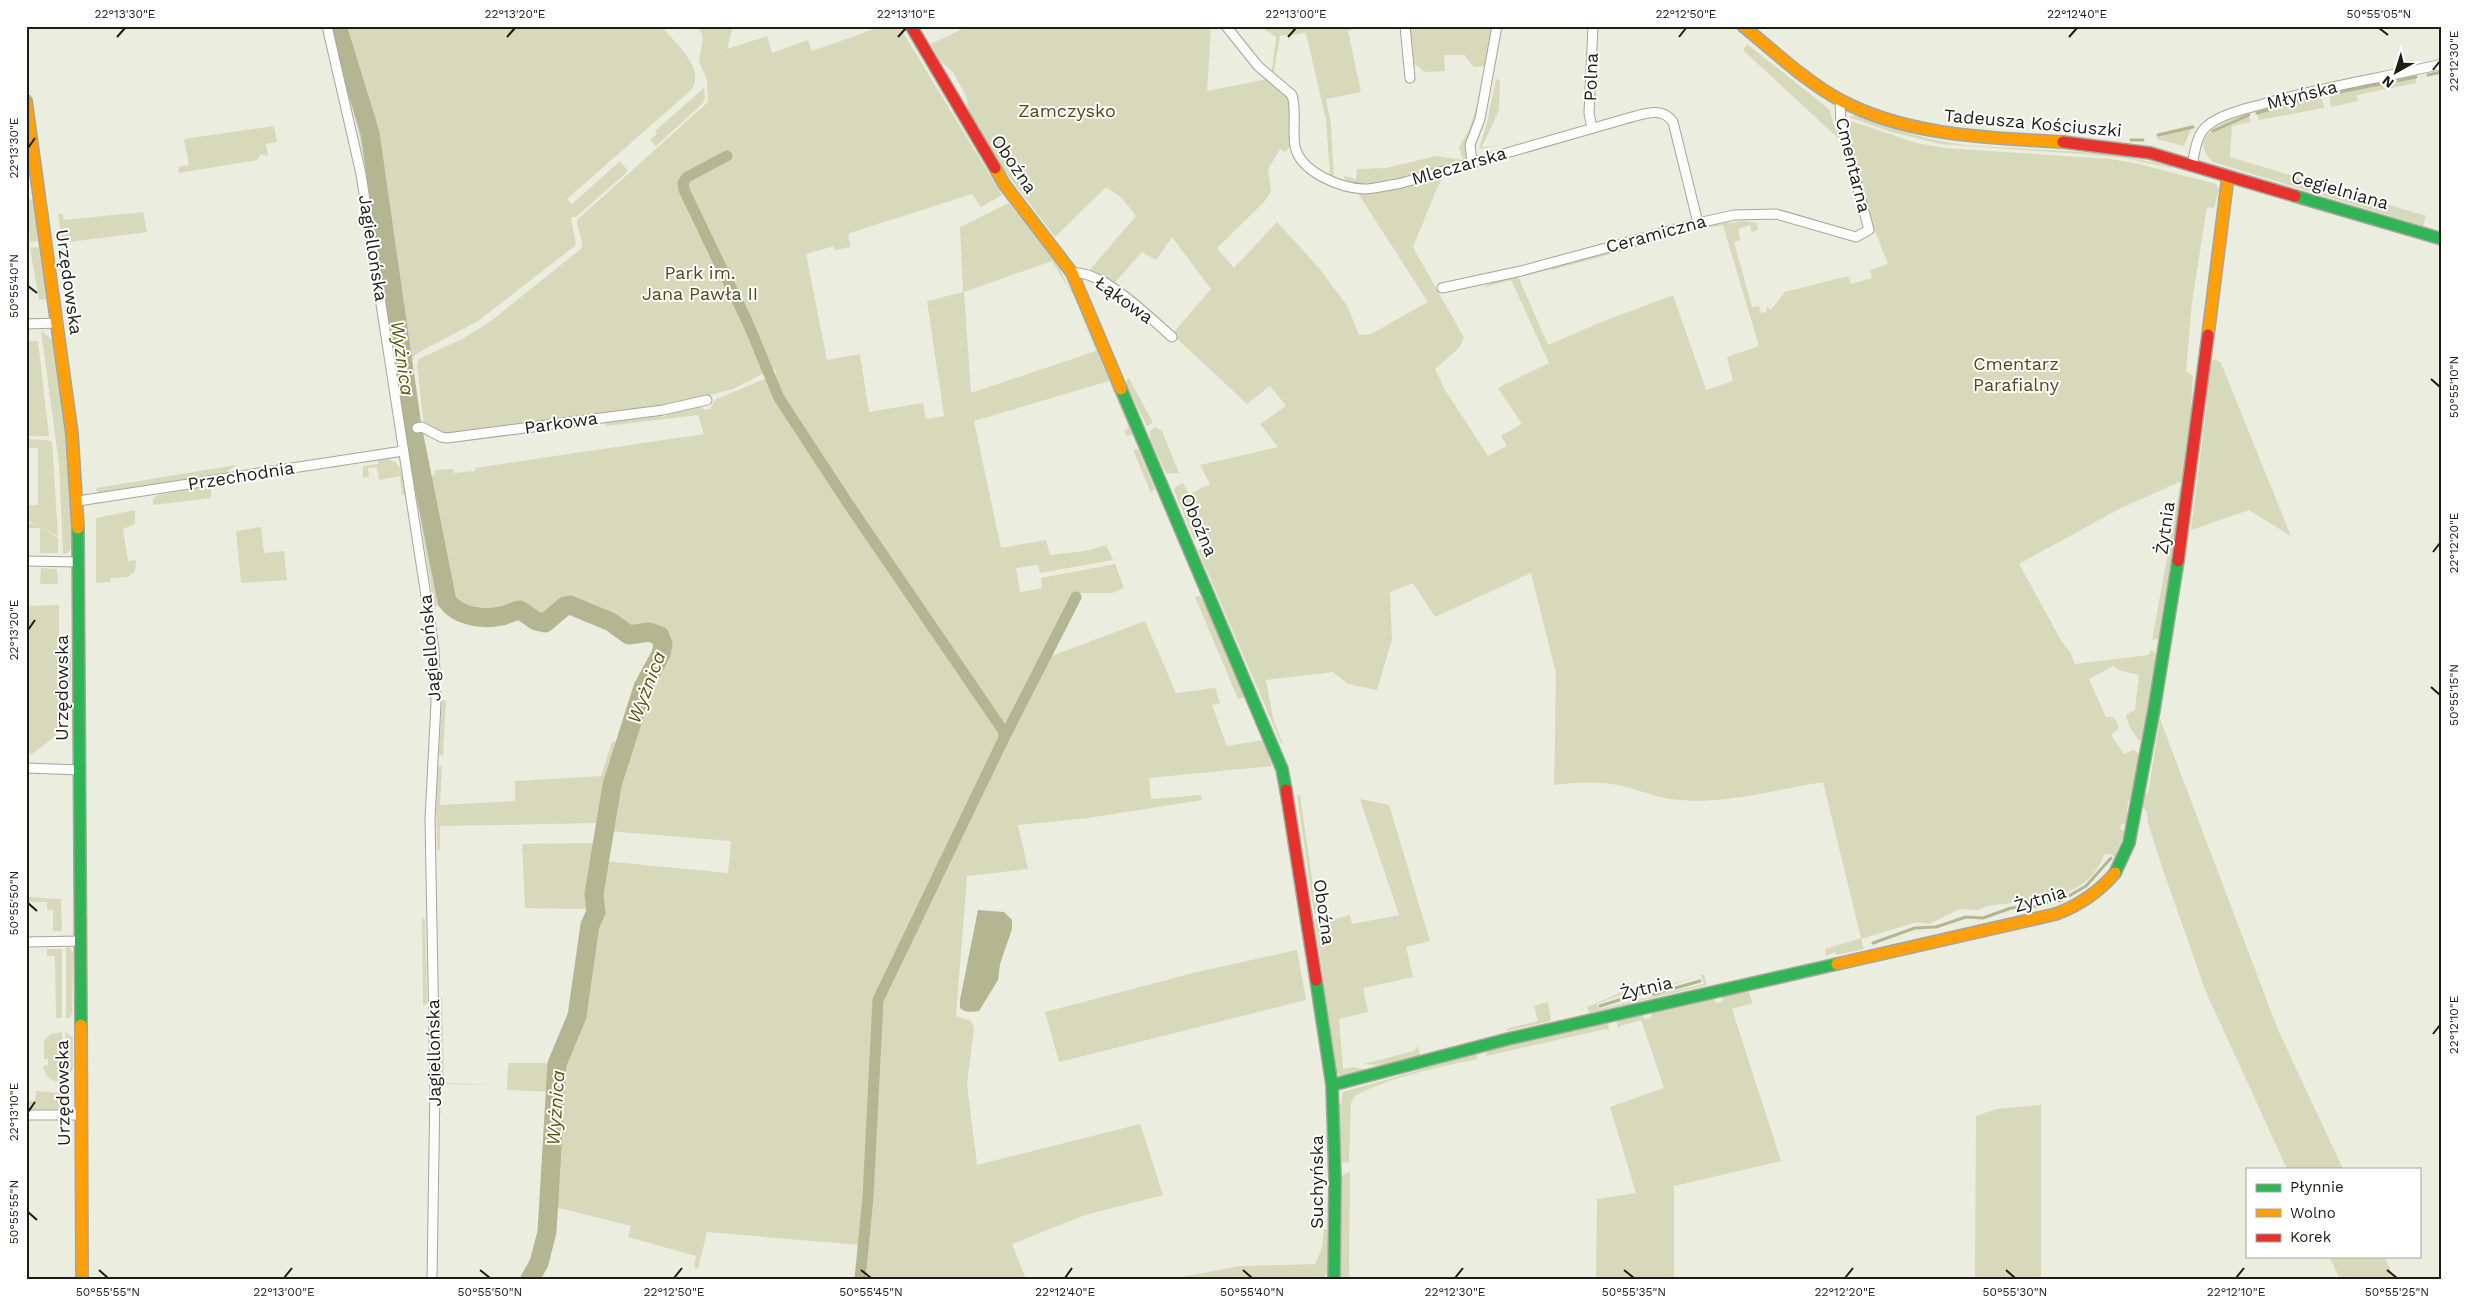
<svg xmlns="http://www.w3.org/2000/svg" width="2468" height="1305" font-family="'Work Sans',sans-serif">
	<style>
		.green { fill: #d6daba; fill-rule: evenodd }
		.water { fill: #b2b792 }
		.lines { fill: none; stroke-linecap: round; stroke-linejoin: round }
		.stream { stroke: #b2b792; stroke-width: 3 }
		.canal { stroke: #b2b792; stroke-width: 11 }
		.river { stroke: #b2b792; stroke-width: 19 }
		.street-casing { stroke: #a5a69b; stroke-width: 11 }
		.fast-casing { stroke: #a5a69b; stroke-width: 14 }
		.slow-casing { stroke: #a5a69b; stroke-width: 14 }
		.jam-casing { stroke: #a5a69b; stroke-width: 14 }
		.street { stroke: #fcfcfa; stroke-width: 9 }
		.fast { stroke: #30b455; stroke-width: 11 }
		.slow { stroke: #ff9f0a; stroke-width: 11 }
		.jam { stroke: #e5322d; stroke-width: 11 }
		.ticks { fill: none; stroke: #1c1d14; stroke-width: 2 }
		.labels { text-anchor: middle; stroke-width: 4; stroke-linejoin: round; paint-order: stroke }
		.street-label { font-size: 18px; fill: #1c1d14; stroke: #fff }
		.park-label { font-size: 18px; fill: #494d16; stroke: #fff }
		.water-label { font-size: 19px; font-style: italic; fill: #54590a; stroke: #fff }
		.neatline { fill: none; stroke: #1c1d14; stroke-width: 2 }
		.ticks-label { font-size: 12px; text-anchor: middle; fill: #1c1d14 }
	</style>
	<rect width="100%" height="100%" fill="#ebeddf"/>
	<g class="green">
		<path d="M334 26H336L369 133 382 226 376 224 360 139Z"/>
		<path d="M337 26H661C675 43 708 70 690 91L567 199 572 204 620 161 628 171 576 217H571L576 245 478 321 414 355 412 361 420 423 418 425 408 426 406 424 377 232 378 229 384 228 370 133Z"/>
		<path d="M699 26H733L727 49 767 36 772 53 808 40 812 51 883 26H899L1002 195 981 207 972 194 850 233 848 235 851 247 835 250 834 246 806 254 827 360 860 354 869 412 923 403 926 419 944 416 927 301 963 292 960 227 1009 203 1059 268 1074 297 1052 261 964 292 971 393 1096 351 1078 307 1132 433V435L1127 436 1124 431 1129 428 1109 381 974 421 1001 548 1046 540 1050 555 1085 551 1106 545 1113 560 1040 573 1038 565 1016 568 1020 592 1042 588 1041 578 1115 564 1124 588 1112 593H1078L1046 658 1145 621 1176 693 1215 688 1220 703 1212 705 1227 746 1263 740 1245 697 1238 699 1195 597 1199 596 1205 602 1264 740 1272 766 1149 778 1151 799 1201 795 1202 800 1088 818 1018 825 1028 869 967 876 956 1016 971 1021 974 1028 967 1084 977 1165 1140 1124 1163 1195 1085 1215 1012 1244 1026 1279H862L873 1184 875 1029 860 1245 707 1232 698 1269 694 1267 696 1256 628 1237 631 1226 555 1207 546 1258 536 1279H525L539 1247 541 1231 540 1193 549 1092 507 1090 508 1063H554L576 1012 585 949 586 909 525 908 522 844 595 843 600 823 440 826V850H437L436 802 438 767 442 765 440 805 515 801V781L601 776 612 742 623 741 643 687 661 654 663 645 660 636 649 632 629 635 611 622 570 605 565 606 545 623 536 621 520 610 486 619 467 615 449 604 434 606 407 433 419 430 421 432 424 449 420 450 423 476 435 475V470L453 469 454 473 475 471V468L704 434 698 415 606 426 605 421 661 413 662 417 666 416V413L701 406 705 410 710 409 716 399 777 374 774 368 733 389 664 407 444 435 424 425 417 365 419 359 464 338 491 321 582 248C583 237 577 231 577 220L708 102 707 79 699 62 703 38ZM607 831 731 841 728 873 603 861Z"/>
		<path d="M968 26H1211L1207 91 1267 79 1283 90 1290 99 1293 138 1289 148 1285 152 1280 149 1268 169 1271 191 1264 202 1217 248 1234 268 1277 222 1318 267 1348 307 1359 335 1371 334 1428 302 1357 192 1446 173 1437 188 1413 247 1464 338 1459 348 1435 369 1445 390 1488 456 1507 446 1501 436 1522 424 1498 388 1549 363 1511 280 1485 287 1488 284 1518 276 1548 345 1599 323 1673 295 1706 390 1733 381 1727 357 1759 346 1723 225 1706 228 1705 226 1727 221 1728 223 1744 221 1757 223 1758 230 1752 232 1750 225 1738 229 1740 240 1734 242 1752 307 1759 306 1761 313 1767 312 1766 306 1771 310 1785 292 1848 276 1851 284 1872 278 1870 270 1888 264 1873 226 1845 129V123L1848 120 1916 143 1945 148 2110 159 2139 164 2216 184 2219 190 2214 208 2207 207 2192 302 2186 371 2193 376 2191 406 2195 407 2185 486 2179 482 2117 510 2019 564 2062 642 2070 652 2075 664 2148 655 2151 650 2156 654 2145 736 2139 741 2130 728 2126 715 2135 710 2139 675 2118 670 2113 666 2089 679 2106 717H2112L2116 720 2119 728 2111 735 2124 754 2134 750 2141 756 2136 785H2133L2130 801H2128L2126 824 2122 823 2120 829 2125 831 2115 857 2111 854H2105C2101 861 2098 868 2093 874 2070 902 2020 901 1987 906L1978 910 1960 909 1929 924 1917 922 1861 939 1864 949 1836 955 1835 952 1826 956 1825 949 1861 938 1823 782C1773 790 1722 806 1671 799 1656 797 1641 791 1626 787 1603 781 1577 782 1554 785L1556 673 1531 573 1435 617 1413 583 1390 592 1392 640 1377 690 1348 684 1333 672 1266 680 1273 718 1283 744 1281 743 1198 550 1202 549 1198 539H1194L1174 490 1176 486 1183 483 1189 494 1210 484 1200 465 1278 447 1260 424 1286 406 1270 386 1247 404 1172 334 1211 289 1172 237 1156 260 1142 252 1112 286 1089 271 1136 216 1121 197 1106 187 1055 237 1005 171 969 117 972 115 968 109 967 98 953 72 940 61 931 44Z"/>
		<path d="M1260 26H1360L1348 31 1361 92 1326 99 1331 125 1334 176 1330 175 1326 120 1306 33 1280 36 1273 78 1271 76 1276 37Z"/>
		<path d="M1410 26H1493L1485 73 1484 66 1474 67 1464 55H1444L1445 71 1425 72 1414 64Z"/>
		<path d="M1747 44 1829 109 1839 139 1743 50Z"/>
		<path d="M2410 76 2416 77V83L2357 95 2358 101 2331 107 2329 92Z"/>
		<path d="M1496 79 1500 80 1499 110 1482 147 1497 146 1479 149 1487 123Z"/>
		<path d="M704 88 705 98 702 104 656 146 650 140 657 134 655 131Z"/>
		<path d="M2321 94 2324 108 2259 120 2256 112Z"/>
		<path d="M1479 104C1476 119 1469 131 1466 144 1464 150 1468 154 1465 160 1431 170 1379 195 1345 180L1344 176 1356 179 1357 169 1386 168 1436 156 1463 160 1459 147 1469 130 1477 105Z"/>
		<path d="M2248 113 2251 122 2232 126 2230 157 2426 216 2423 226 2213 162C2184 135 2228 120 2248 113Z"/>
		<path d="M1856 115C1892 128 1928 141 1966 145 2035 151 2104 148 2171 167V168L2124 158 2095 155 1940 144 1888 131 1849 117Z"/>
		<path d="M2193 125 2184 146 2157 139 2159 133Z"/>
		<path d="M274 126 277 142 266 144 268 156 261 154 257 160 179 173 178 167 189 165 184 139Z"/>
		<path d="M33 199 39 241 30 242 26 200Z"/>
		<path d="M143 212 147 232 62 243 58 214H62L64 220Z"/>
		<path d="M1650 241 1652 243 1552 270 1551 267Z"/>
		<path d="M39 247 46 299 39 300 30 248Z"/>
		<path d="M41 330 52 340 68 454 72 547 68 553 63 554 59 464Z"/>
		<path d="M26 341H38L49 436H26Z"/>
		<path d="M2215 359 2221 363 2291 536 2249 510 2191 530 2207 402 2203 401 2207 365Z"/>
		<path d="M1128 377 1153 422 1147 426 1126 385Z"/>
		<path d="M1155 427 1162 431 1179 473 1167 474 1165 471 1150 439V431Z"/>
		<path d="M26 439 47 440 52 442 58 536 26 520V505H38V448H26Z"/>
		<path d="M1138 449 1155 489 1151 493 1133 450Z"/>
		<path d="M386 459C404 461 403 481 405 495H402L400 476 379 480 377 467 368 468 369 477 363 478V466L378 464V460Z"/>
		<path d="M236 465 227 472 101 493 96 490 97 488Z"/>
		<path d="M211 486V498L153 505V499L158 495Z"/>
		<path d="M2180 486 2185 490 2161 634 2159 638 2152 640Z"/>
		<path d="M135 510V524L123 529 128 561 136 560 135 571 128 577 111 578 110 582 96 583V518Z"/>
		<path d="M26 522 41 527 58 538V553H40V528H26Z"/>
		<path d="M261 527 264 553 284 551 287 580 241 583 236 531Z"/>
		<path d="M41 568 57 569 58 584H40Z"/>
		<path d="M59 605V733L32 754H26V606Z"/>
		<path d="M63 644 71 653V682L64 688Z"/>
		<path d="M442 700H446L443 756 439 754Z"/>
		<path d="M2160 719 2278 1030 2343 1169H2287L2206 992 2163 870 2148 823 2147 812 2142 807 2144 793 2148 794Z"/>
		<path d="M1297 795H1300L1315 900 1321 899 1324 911 1314 913Z"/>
		<path d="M1360 799 1389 805 1430 941 1406 947 1413 977 1363 988 1368 1012 1339 1019 1343 1069 1351 1067 1372 1070 1342 1077 1336 1072 1315 919 1325 917 1327 921 1350 915 1352 924 1399 915Z"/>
		<path d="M26 897 61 899 62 931H53V910H47V902H26Z"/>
		<path d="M422 917 425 919 427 1003 423 1006Z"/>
		<path d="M68 946 73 952 72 1011 71 1016 66 1019V948Z"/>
		<path d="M47 949H62V1018H56L55 956H47Z"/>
		<path d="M1297 950 1306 1000 1059 1062 1045 1012 1197 972Z"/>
		<path d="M1701 975H1704L1707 985 1589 1013 1587 1007 1641 984 1653 989 1696 977 1653 991 1642 987 1597 1004 1599 1009 1704 984Z"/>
		<path d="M1747 989 1753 1003 1732 1009 1781 1161 1674 1186V1279H1596L1597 1199 1636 1193 1610 1107 1664 1088 1641 1020 1620 1026 1618 1029 1617 1020 1640 1014 1645 1019 1650 1018 1653 1011 1713 997 1716 1003 1722 1002 1723 995Z"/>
		<path d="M442 996 444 1083 502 1085 440 1084 439 1001Z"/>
		<path d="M1548 1002 1551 1021 1507 1031 1506 1029 1538 1021 1534 1006Z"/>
		<path d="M1608 1022 1609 1031 1605 1029 1486 1056 1487 1051Z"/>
		<path d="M62 1032V1082C51 1082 46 1077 43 1066L48 1065V1059H44V1041L50 1034Z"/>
		<path d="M65 1032 73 1038V1069L67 1079Z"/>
		<path d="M1418 1046 1420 1056 1384 1065 1363 1064 1414 1051Z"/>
		<path d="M1476 1054 1479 1064 1477 1059C1436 1068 1392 1076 1355 1096L1351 1103 1349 1163 1340 1161 1339 1104H1341L1343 1092Z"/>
		<path d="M36 1091 61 1093 62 1109 26 1110V1101H35Z"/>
		<path d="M2041 1105V1279H1975L1976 1116 1996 1109Z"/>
		<path d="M1350 1171 1349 1279H1340L1341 1176Z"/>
		<path d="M1324 1229H1327V1273L1323 1279H1170L1241 1266 1315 1264 1322 1248Z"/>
		<path d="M2329 1256H2384L2395 1279H2340Z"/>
	</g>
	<path class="water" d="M978 910 1004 912 1012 920V929L1000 964 998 980 979 1011C973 1012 965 1013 960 1008V1000Z"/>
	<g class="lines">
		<g class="stream">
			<path d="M2428 75 2442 72"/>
			<path d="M2329 94 2416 77"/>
			<path d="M2257 113 2321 95"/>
			<path d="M2213 131 2249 115"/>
			<path d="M2158 135 2193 127"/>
			<path d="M2131 140H2143"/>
			<path d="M1873 943 1915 928 1936 927 1966 917 1983 918 2011 908 2039 906 2053 900 2060 901 2086 886 2111 858"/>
			<path d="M1600 1006 1644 992 1654 994 1700 981"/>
		</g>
		<g class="canal">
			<path d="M727 156 687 177 683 183 684 190 747 321 779 398 849 505 1004 732V738L878 1000 868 1197 860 1279"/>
			<path d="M1004 738 1076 597"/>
		</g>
		<path class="river" d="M337 26 370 133 412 426 447 601C458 617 484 620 501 616 508 615 513 611 520 610L536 621 545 623 565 606 570 605 611 622 629 635 649 632 660 636 663 645 661 654 643 687 612 785 594 894 596 912 590 925 577 1016 557 1064 547 1232 539 1263 530 1279"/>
		<g class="street-casing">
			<g id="street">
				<path d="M327 26 361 174 434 648 436 703 430 819 435 1086 432 1279"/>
				<path d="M1226 26 1258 66 1292 95C1297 111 1292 129 1295 146 1300 172 1340 188 1364 189 1375 189 1387 185 1398 184L1625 119C1641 115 1662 105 1673 122L1698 223"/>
				<path d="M1405 26 1410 78"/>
				<path d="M1592 128 1589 113 1593 26"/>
				<path d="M1472 161 1470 145 1480 119 1497 26"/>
				<path d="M2192 165C2195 152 2196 135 2207 126 2221 114 2245 109 2263 104 2322 87 2382 78 2442 64"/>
				<path d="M1072 273C1103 270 1149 317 1172 337"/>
				<path d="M1442 288 1521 271 1698 223 1734 215 1776 214 1856 237 1869 230 1841 124 1840 100"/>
				<path d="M26 324 58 323"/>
				<path d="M417 428 422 427 441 437 447 438 663 410 707 400"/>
				<path d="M78 501 403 451"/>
				<path d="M26 561 79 562"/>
				<path d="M26 768 80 770"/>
				<path d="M26 942 80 941"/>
				<path d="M26 1115H81"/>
			</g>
		</g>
		<g class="fast-casing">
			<g id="fast">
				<path d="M2295 196 2442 239"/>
				<path d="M1121 389 1282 769 1286 790"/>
				<path d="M78 528 81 1025"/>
				<path d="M2115 873 2129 843 2154 710 2178 561"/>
				<path d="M1316 980 1332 1085 1335 1178 1334 1279"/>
				<path d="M1332 1085 1508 1039 1837 964"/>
			</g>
		</g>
		<g class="slow-casing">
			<g id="slow">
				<path d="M1743 26C1774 51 1805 81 1840 100 1907 136 1989 138 2063 142"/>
				<path d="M26 101 72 434 78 528"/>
				<path d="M995 168 1004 184 1072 273 1121 389"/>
				<path d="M2208 335 2228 176"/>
				<path d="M1837 964 2056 914C2080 905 2098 893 2115 873"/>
				<path d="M81 1025 82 1279"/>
			</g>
		</g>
		<g class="jam-casing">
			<g id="jam">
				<path d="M911 26 995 168"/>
				<path d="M2063 142 2150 153 2295 196"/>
				<path d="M2178 561 2208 335"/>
				<path d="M1286 790 1316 980"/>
			</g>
		</g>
		<use href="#street" class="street"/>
		<use href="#fast" class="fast"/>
		<use href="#slow" class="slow"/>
		<use href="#jam" class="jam"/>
	</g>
	<path class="ticks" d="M2379 28 2388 35M117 37 125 28M507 37 515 28M898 37 906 28M1288 37 1296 28M1679 37 1686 28M2069 37 2077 28M2433 70 2440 61M28 148 35 138M28 286 37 293M2431 379 2440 387M2433 552 2440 543M28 630 35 620M2431 687 2440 695M28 903 37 911M2433 1034 2440 1025M28 1112 35 1102M28 1212 37 1220M99 1270 108 1278M480 1270 490 1278M861 1270 871 1278M1243 1270 1252 1278M1624 1270 1634 1278M2006 1270 2015 1278M2387 1270 2397 1278M284 1278 292 1268M674 1278 682 1268M1065 1278 1072 1268M1455 1278 1463 1268M1845 1278 1853 1268M2236 1278 2244 1268"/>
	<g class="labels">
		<g class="street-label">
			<text transform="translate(1591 77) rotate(-88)" y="6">Polna</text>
			<text transform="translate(2302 95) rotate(-14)" y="6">Młyńska</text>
			<text transform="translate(2033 123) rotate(5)" y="6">Tadeusza Kościuszki</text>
			<text transform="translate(1014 164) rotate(56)" y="6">Oboźna</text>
			<text transform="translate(1853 165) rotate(76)" y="6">Cmentarna</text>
			<text transform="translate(1459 166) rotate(-16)" y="6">Mleczarska</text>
			<text transform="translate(2340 190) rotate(16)" y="6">Cegielniana</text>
			<text transform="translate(1656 234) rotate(-15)" y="6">Ceramiczna</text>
			<text transform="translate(373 248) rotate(81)" y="6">Jagiellońska</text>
			<text transform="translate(69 282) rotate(82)" y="6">Urzędowska</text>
			<text transform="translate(1124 300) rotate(36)" y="6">Łąkowa</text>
			<text transform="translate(561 423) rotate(-8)" y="6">Parkowa</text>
			<text transform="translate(241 476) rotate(-9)" y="6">Przechodnia</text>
			<text transform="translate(1199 525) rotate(67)" y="6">Oboźna</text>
			<text transform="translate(2165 528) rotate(-82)" y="6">Żytnia</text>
			<text transform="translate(430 648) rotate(-95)" y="6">Jagiellońska</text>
			<text transform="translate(62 688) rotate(-90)" y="6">Urzędowska</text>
			<text transform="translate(2040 899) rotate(-17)" y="6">Żytnia</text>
			<text transform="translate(1324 912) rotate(82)" y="6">Oboźna</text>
			<text transform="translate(1646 988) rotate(-13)" y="6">Żytnia</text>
			<text transform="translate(434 1053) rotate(-91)" y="6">Jagiellońska</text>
			<text transform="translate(63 1093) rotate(-91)" y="6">Urzędowska</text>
			<text transform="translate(1317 1182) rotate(-90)" y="6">Suchyńska</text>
		</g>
		<g class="park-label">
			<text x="1067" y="117">Zamczysko</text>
			<text x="700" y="279">Park im.<tspan x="700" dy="21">Jana Pawła II</tspan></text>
			<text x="2016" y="370">Cmentarz<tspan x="2016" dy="21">Parafialny</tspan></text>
		</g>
		<g class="water-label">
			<text transform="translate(403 358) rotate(82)" y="7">Wyżnica</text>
			<text transform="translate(646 687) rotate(-69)" y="7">Wyżnica</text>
			<text transform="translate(555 1108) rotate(-86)" y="7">Wyżnica</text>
		</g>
	</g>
	<rect width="2468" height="1305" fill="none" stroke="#ffffff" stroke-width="55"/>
	<rect x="2246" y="1168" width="175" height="90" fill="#ffffff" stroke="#a4a5a1"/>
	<rect x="2256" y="1184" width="25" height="8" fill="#30b455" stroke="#a4a5a1"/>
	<text x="2290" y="1192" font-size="15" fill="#1c1d14">Płynnie</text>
	<rect x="2256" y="1209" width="25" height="8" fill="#ff9f0a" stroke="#a4a5a1"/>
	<text x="2290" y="1218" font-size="15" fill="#1c1d14">Wolno</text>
	<rect x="2256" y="1234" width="25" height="8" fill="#e5322d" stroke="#a4a5a1"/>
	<text x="2290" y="1242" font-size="15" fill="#1c1d14">Korek</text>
	<g transform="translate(2396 72) rotate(219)" stroke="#ffffff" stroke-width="4" paint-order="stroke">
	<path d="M0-4L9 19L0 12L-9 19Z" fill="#1c1d14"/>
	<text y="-8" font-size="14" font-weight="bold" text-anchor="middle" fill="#1c1d14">N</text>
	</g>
	<rect x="28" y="28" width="2412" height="1250" class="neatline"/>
	<g class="ticks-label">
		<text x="125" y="18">22°13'30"E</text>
		<text x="515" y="18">22°13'20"E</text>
		<text x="906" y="18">22°13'10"E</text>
		<text x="1296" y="18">22°13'00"E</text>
		<text x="1686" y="18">22°12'50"E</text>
		<text x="2077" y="18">22°12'40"E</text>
		<text x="2379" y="18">50°55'05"N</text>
		<text transform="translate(2454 61) rotate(-90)" y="4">22°12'30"E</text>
		<text transform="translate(14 148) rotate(-90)" y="4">22°13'30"E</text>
		<text transform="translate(14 286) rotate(-90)" y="4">50°55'40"N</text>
		<text transform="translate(2454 387) rotate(-90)" y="4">50°55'10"N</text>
		<text transform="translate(2454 543) rotate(-90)" y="4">22°12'20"E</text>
		<text transform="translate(14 630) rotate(-90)" y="4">22°13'20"E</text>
		<text transform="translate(2454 695) rotate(-90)" y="4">50°55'15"N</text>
		<text transform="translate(14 903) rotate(-90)" y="4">50°55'50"N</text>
		<text transform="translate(2454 1025) rotate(-90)" y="4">22°12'10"E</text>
		<text transform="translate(14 1112) rotate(-90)" y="4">22°13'10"E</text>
		<text transform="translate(14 1212) rotate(-90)" y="4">50°55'55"N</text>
		<text x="108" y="1296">50°55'55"N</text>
		<text x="284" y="1296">22°13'00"E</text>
		<text x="490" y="1296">50°55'50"N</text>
		<text x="674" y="1296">22°12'50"E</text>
		<text x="871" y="1296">50°55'45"N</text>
		<text x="1065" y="1296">22°12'40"E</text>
		<text x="1252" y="1296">50°55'40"N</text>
		<text x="1455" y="1296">22°12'30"E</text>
		<text x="1634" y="1296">50°55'35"N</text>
		<text x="1845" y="1296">22°12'20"E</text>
		<text x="2015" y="1296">50°55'30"N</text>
		<text x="2236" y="1296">22°12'10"E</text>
		<text x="2397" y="1296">50°55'25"N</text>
	</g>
</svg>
